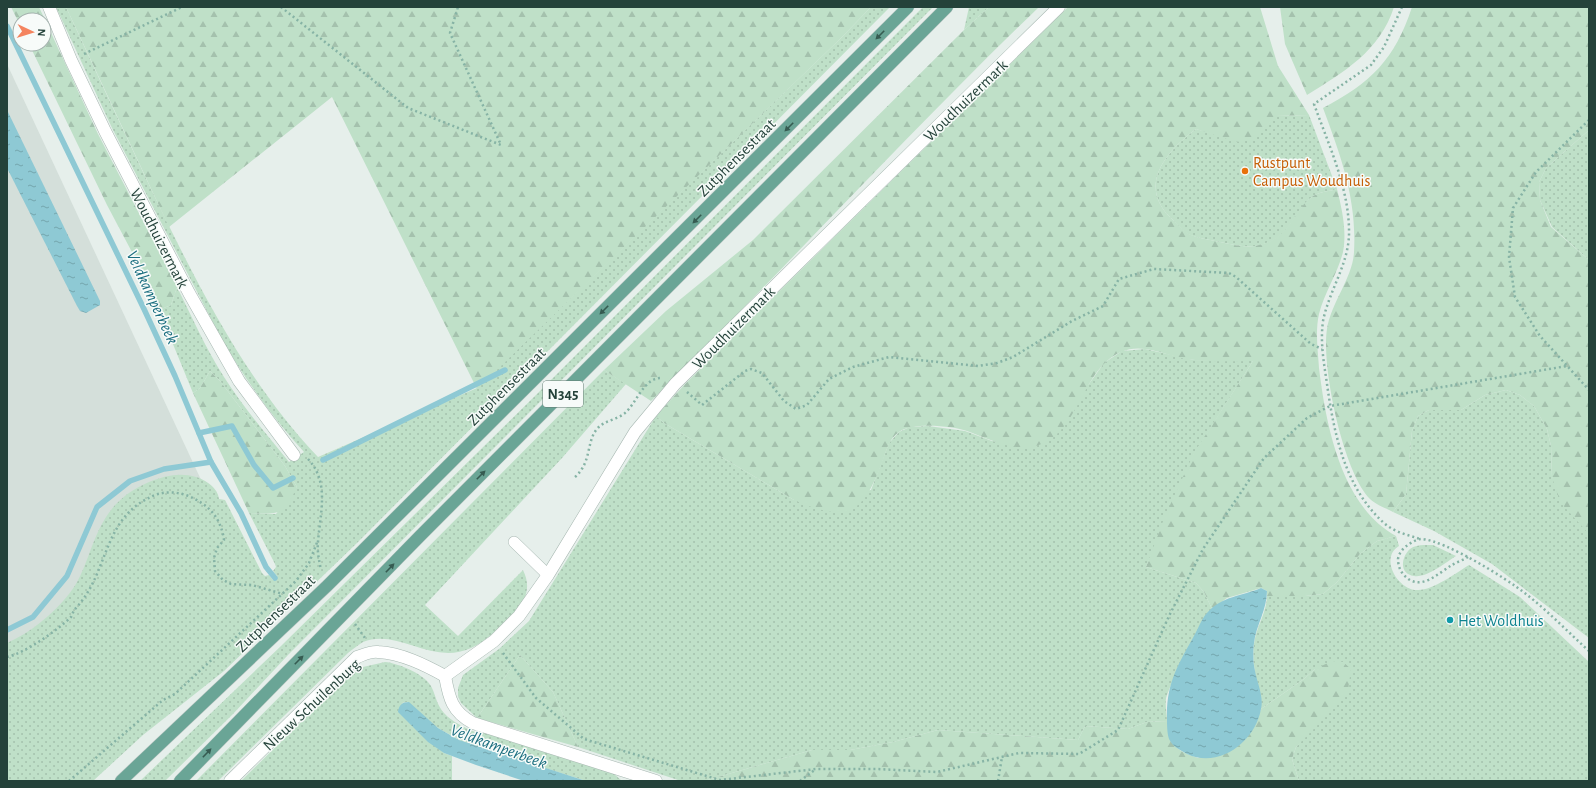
<svg xmlns="http://www.w3.org/2000/svg" width="1596" height="788" font-family="'Alegreya Sans',sans-serif">
	<style>
		.built { fill: #d4dfda }
		.grass { fill: url(#grass-dots) }
		.forest { fill: url(#forest-firs) }
		.water { fill: url(#water-ripples) }
		.lines { fill: none; stroke-linecap: round; stroke-linejoin: round }
		.stream { stroke: #8ec9d4; stroke-width: 5.5 }
		.lane-casing { stroke: #a8b8b2; stroke-width: 12 }
		.street-casing { stroke: #a8b8b2; stroke-width: 13 }
		.primary-casing { stroke: #c2cac8; stroke-width: 13 }
		.path { stroke: #86b3a5; stroke-width: 2.5; stroke-dasharray: 2 3; stroke-linecap: butt }
		.lane { stroke: #fff; stroke-width: 11 }
		.street { stroke: #fff; stroke-width: 12 }
		.primary { stroke: #6aa596; stroke-width: 12 }
		.oneway { fill: #365b51 }
		.food-dot { fill: #e8710a; stroke: #f7fbf9; stroke-width: 1.5 }
		.culture-dot { fill: #0f9aa8; stroke: #f7fbf9; stroke-width: 1.5 }
		.labels { text-anchor: middle; stroke-width: 3; stroke-linejoin: round; paint-order: stroke }
		.shield { fill: #f7fbf9; stroke: #637a73; stroke-width: 1 }
		.shield-label { font-size: 15px; font-weight: bold; fill: #24423a }
		.street-label { font-size: 16px; fill: #24423a; stroke: #f7fbf9 }
		.food-label { font-size: 16px; fill: #c56008; stroke: #f7fbf9; text-anchor: start }
		.culture-label { font-size: 16px; fill: #0d838f; stroke: #f7fbf9; text-anchor: start }
		.water-label { font-size: 17px; font-style: italic; fill: #1c6f80; stroke: #f7fbf9 }
	</style>
	<defs>
		<pattern id="grass-dots" width="8" height="8" patternUnits="userSpaceOnUse"><rect width="8" height="8" fill="#bfe0c8"/><path d="M2 2h.1M6 6h.1" fill="none" stroke="#a4c1ad" stroke-width="1.8" stroke-linecap="round"/></pattern>
		<pattern id="forest-firs" width="22" height="20" patternUnits="userSpaceOnUse"><rect width="22" height="20" fill="#bfe0c8"/><path d="M5 1l3.5 6h-7zM16 11l3.5 6h-7z" fill="#a4c1ad"/></pattern>
		<pattern id="water-ripples" width="26" height="14" patternUnits="userSpaceOnUse"><rect width="26" height="14" fill="#8ec9d4"/><path d="M2 4q2-2 4 0t4 0M15 11q2-2 4 0t4 0" fill="none" stroke="#74a5ad"/></pattern>
	</defs>
	<rect width="100%" height="100%" fill="#e6efeb"/>
	<path class="built" d="M7 64 252 589 7 781Z"/>
	<g class="grass">
		<path d="M56 7H66C92 63 118 119 144 174 190 271 243 379 318 457L477 388 841 38 871 7H890L357 543 224 671 143 735 93 781H7V643C30 633 53 614 69 594 78 583 83 570 88 557 101 521 112 498 149 482 164 476 180 472 196 477 206 480 218 488 219 499L225 500 262 573 265 576 269 575 273 580 277 576 273 571 276 567 275 564 249 513 276 514 297 487 285 466 220 381 210 371 200 388 193 393 159 310 171 305 177 287C192 317 206 349 224 377 243 407 267 435 289 462L304 452C272 417 245 379 221 338L112 128Z"/>
		<path d="M923 7H933L288 655 233 714 165 781H140L281 646 538 393Z"/>
		<path d="M969 7H989L964 30Z"/>
		<path d="M1309 115 1337 189C1330 191 1319 192 1313 196 1291 213 1292 240 1255 246 1243 248 1226 243 1215 241 1207 239 1196 238 1188 234 1183 231 1177 224 1173 220 1136 187 1165 152 1196 129L1214 134 1263 128 1276 116Z"/>
		<path d="M1589 130V260L1552 227 1540 200 1539 182 1546 168Z"/>
		<path d="M1145 349 1194 360 1253 361 1194 454 1146 567 1196 583 1204 592 1212 609C1202 617 1170 684 1166 699 1165 706 1167 714 1167 721L1147 722 1128 729 1085 726 1078 740 938 730 893 742 850 750H812L704 781H681L578 747 553 692 520 655 477 718 461 703 458 696V688L463 675 499 649 529 621 656 416 664 423 794 500 871 490 889 443 899 432 910 427 928 426 965 431 992 441 1030 447 1089 384 1104 363 1122 351Z"/>
		<path d="M604 370 626 384 562 458 425 605 458 636 523 570C531 586 527 600 514 613 504 624 484 643 471 648 432 666 398 628 363 642 358 645 353 649 348 653L218 781H196Z"/>
		<path d="M1506 390 1520 395 1534 406 1547 429 1551 446 1552 477 1589 534V638L1492 564 1434 531 1393 512 1406 494 1412 431 1418 416 1429 410H1461L1485 395Z"/>
		<path d="M1396 536 1399 546C1379 558 1398 590 1417 590 1432 591 1456 573 1469 565L1520 597 1589 662V781H1299L1292 759 1296 747 1308 733 1315 669 1304 679 1261 709C1259 687 1251 665 1254 644 1256 627 1267 612 1267 596H1305L1323 594 1337 582 1360 554 1377 541Z"/>
		<path d="M1424 545H1433L1456 556C1445 563 1427 578 1414 576 1399 574 1401 557 1410 549 1414 546 1419 545 1424 545Z"/>
		<path d="M385 662C398 663 427 675 432 688 436 697 437 705 444 713 452 722 464 727 475 732L476 730 613 773 622 781H586L463 742 438 728 407 702 402 703 444 753 452 756V781H241L347 677 363 667Z"/>
	</g>
	<g class="forest">
		<path d="M11 7H39L98 134 177 287 171 305 159 310 151 288 107 205 29 44H44V20H20V25Z"/>
		<path d="M66 7H871L841 38 477 389 332 97 169 227Z"/>
		<path d="M989 7H1039C906 135 782 272 651 401L604 370 666 311 753 240 964 30Z"/>
		<path d="M1068 7H1260L1278 66 1309 115 1277 116 1250 140 1236 142 1196 129C1165 152 1136 187 1173 220 1178 224 1183 231 1189 234 1196 238 1207 239 1215 241 1226 243 1243 248 1255 246 1292 239 1290 213 1313 196 1319 192 1330 191 1337 189 1342 209 1347 231 1343 252 1338 273 1324 293 1319 314 1315 332 1318 351 1319 368 1326 425 1341 506 1396 536L1377 541 1360 554 1337 582 1323 594 1305 596H1267V591L1261 588 1227 598 1212 609 1204 592 1196 583 1146 567 1165 516 1194 453 1253 361C1234 361 1214 362 1195 360 1171 359 1145 341 1121 352 1079 370 1080 439 1031 447 1009 450 987 438 967 431 952 426 913 422 899 432 890 438 887 448 884 457 864 512 851 525 794 500L664 423 656 416 685 384Z"/>
		<path d="M1280 7H1394C1380 51 1344 72 1307 95L1285 44Z"/>
		<path d="M1412 7H1589V130L1546 168 1539 182 1540 200 1551 227 1589 260V534L1560 502 1552 477 1551 446 1547 429 1534 406 1520 395 1506 390 1485 395 1461 410H1429L1418 416 1412 431 1406 494 1393 512C1386 508 1376 505 1370 499 1343 472 1321 366 1327 329 1331 303 1353 277 1354 252 1357 199 1341 157 1323 108 1371 83 1395 59 1412 7Z"/>
		<path d="M210 371 220 381 285 466 297 487C283 516 280 514 249 513L193 393 200 388Z"/>
		<path d="M520 655 553 692 578 747 477 718Z"/>
		<path d="M1332 661 1343 662 1351 669 1348 690 1343 699 1296 747 1292 759 1299 781H704L812 750H850L893 742 938 730 1078 740 1085 726 1128 729 1147 722 1167 721C1170 746 1175 750 1198 758L1255 725 1261 709 1304 679 1315 669Z"/>
	</g>
	<g class="water">
		<path d="M7 110 100 301V305L86 313 80 311 77 306 7 168Z"/>
		<path d="M1261 588 1267 591C1267 610 1256 625 1254 643 1253 651 1253 663 1255 671 1257 682 1264 697 1261 709 1255 742 1219 769 1187 754 1180 750 1173 747 1169 739 1167 733 1167 724 1167 718 1166 683 1179 663 1195 634 1199 627 1202 618 1207 613 1222 596 1242 596 1261 588Z"/>
		<path d="M409 702 438 728 459 740 586 781H524L476 765 444 753 428 742 398 712C399 705 402 702 409 702Z"/>
	</g>
	<g class="lines">
		<g class="stream">
			<path d="M7 26 144 309 175 376 211 462 241 513 266 567 275 578"/>
			<path d="M199 433 232 426 254 465 273 488 293 478"/>
			<path d="M323 460 505 370"/>
			<path d="M7 630 33 617 67 576 97 507 130 481 164 469 211 462"/>
		</g>
		<g class="lane-casing">
			<path id="lane" d="M514 542 548 575"/>
		</g>
		<g class="street-casing">
			<g id="street">
				<path d="M49 7 71 60 105 131 189 293 239 381 294 455"/>
				<path d="M445 676 494 641 519 616 548 575 635 432 675 384 1059 7"/>
				<path d="M445 676C449 698 452 712 473 723L656 781"/>
				<path d="M230 781 357 657C363 655 371 651 378 652 401 653 425 665 445 676"/>
			</g>
		</g>
		<g class="primary-casing">
			<g id="primary">
				<path d="M121 781 327 586 908 7"/>
				<path d="M180 781 420 536 947 7"/>
			</g>
		</g>
		<g class="path">
			<path d="M281 7 408 108 501 145 450 33 458 7"/>
			<path d="M1402 7 1384 47 1371 65 1314 104C1329 146 1350 190 1349 235 1348 265 1329 291 1323 321 1320 343 1324 363 1327 384 1334 434 1345 488 1384 523 1394 532 1408 535 1420 539"/>
			<path d="M84 54 182 7"/>
			<path d="M1589 120 1536 172 1513 208 1509 257 1515 297 1540 336 1589 390"/>
			<path d="M687 392 702 405 745 371 751 369 762 373 784 401 796 409 807 405 829 379 853 367 889 357 978 366 997 363 1013 357 1072 321 1103 306 1119 279 1154 269 1229 273 1236 277 1311 344 1322 349"/>
			<path d="M308 459C330 482 320 514 318 542 317 551 319 560 321 570"/>
			<path d="M575 477C592 462 586 442 597 429 604 420 618 420 626 412 637 402 644 378 661 378"/>
			<path d="M1468 557C1463 560 1457 562 1452 565 1438 573 1420 593 1404 575 1400 571 1398 565 1398 559 1399 553 1403 548 1408 545 1412 542 1417 539 1422 539 1446 541 1506 578 1526 594 1548 611 1568 632 1589 651"/>
			<path d="M355 624 365 638"/>
			<path d="M503 653 536 698 584 739 720 780 816 769H876L937 772 1019 753 1079 754 1118 730 1169 616 1203 549 1264 458 1307 418 1330 406 1567 366"/>
			<path d="M7 657C25 653 58 630 71 617 73 614 73 611 75 609 110 573 101 517 155 495 172 489 189 494 203 504 215 512 222 525 224 540L217 548 214 558 215 571 223 580 231 584 252 585 283 594"/>
			<path d="M69 781 163 700 175 694 296 581 309 563 318 540"/>
			<path d="M800 781 816 769"/>
			<path d="M998 781 1002 757"/>
		</g>
		<use href="#lane" class="lane"/>
		<use href="#street" class="street"/>
		<use href="#primary" class="primary"/>
	</g>
	<defs><path id="oneway-solid" d="M-6-.8H1V-3.2L6.5 0L1 3.2V.8H-6Z"/></defs>
	<g class="oneway">
		<use href="#oneway-solid" transform="translate(880 35) rotate(135)"/>
		<use href="#oneway-solid" transform="translate(789 127) rotate(135)"/>
		<use href="#oneway-solid" transform="translate(697 219) rotate(135)"/>
		<use href="#oneway-solid" transform="translate(604 310) rotate(135)"/>
		<use href="#oneway-solid" transform="translate(481 475) rotate(-45)"/>
		<use href="#oneway-solid" transform="translate(390 568) rotate(-46)"/>
		<use href="#oneway-solid" transform="translate(299 660) rotate(-45)"/>
		<use href="#oneway-solid" transform="translate(207 753) rotate(-46)"/>
	</g>
	<circle class="food-dot" cx="1245" cy="171" r="4"/>
	<circle class="culture-dot" cx="1450" cy="620" r="4"/>
	<g class="labels">
		<rect class="shield" x="543" y="381" width="40" height="26" rx="3"/>
		<g class="shield-label">
			<text x="563" y="399">N345</text>
		</g>
		<g class="street-label">
			<text transform="translate(965 100) rotate(-44)" y="6">Woudhuizermark</text>
			<text transform="translate(736 157) rotate(-45)" y="6">Zutphensestraat</text>
			<text transform="translate(160 238) rotate(63)" y="6">Woudhuizermark</text>
			<text transform="translate(733 327) rotate(-45)" y="6">Woudhuizermark</text>
			<text transform="translate(506 386) rotate(-45)" y="6">Zutphensestraat</text>
			<text transform="translate(275 613) rotate(-44)" y="6">Zutphensestraat</text>
			<text transform="translate(311 704) rotate(-43)" y="6">Nieuw Schuilenburg</text>
		</g>
		<g class="food-label">
			<text x="1253" y="168">Rustpunt<tspan x="1253" dy="18">Campus Woudhuis</tspan></text>
		</g>
		<g class="culture-label">
			<text x="1458" y="626">Het Woldhuis</text>
		</g>
		<g class="water-label">
			<text transform="translate(153 297) rotate(65)" y="6">Veldkamperbeek</text>
			<text transform="translate(499 746) rotate(20)" y="6">Veldkamperbeek</text>
		</g>
	</g>
	<rect width="1596" height="788" fill="none" stroke="#24423a" stroke-width="16"/>
	<g transform="translate(32 32) rotate(94)"><circle r="19" fill="#f7fbf9" stroke="#a3b1ad"/>
	<path d="M0-3L7 15L0 10L-7 15Z" fill="#f4845f"/>
	<text y="-6" font-size="11" font-weight="bold" text-anchor="middle" fill="#24423a">N</text>
	</g>
</svg>
